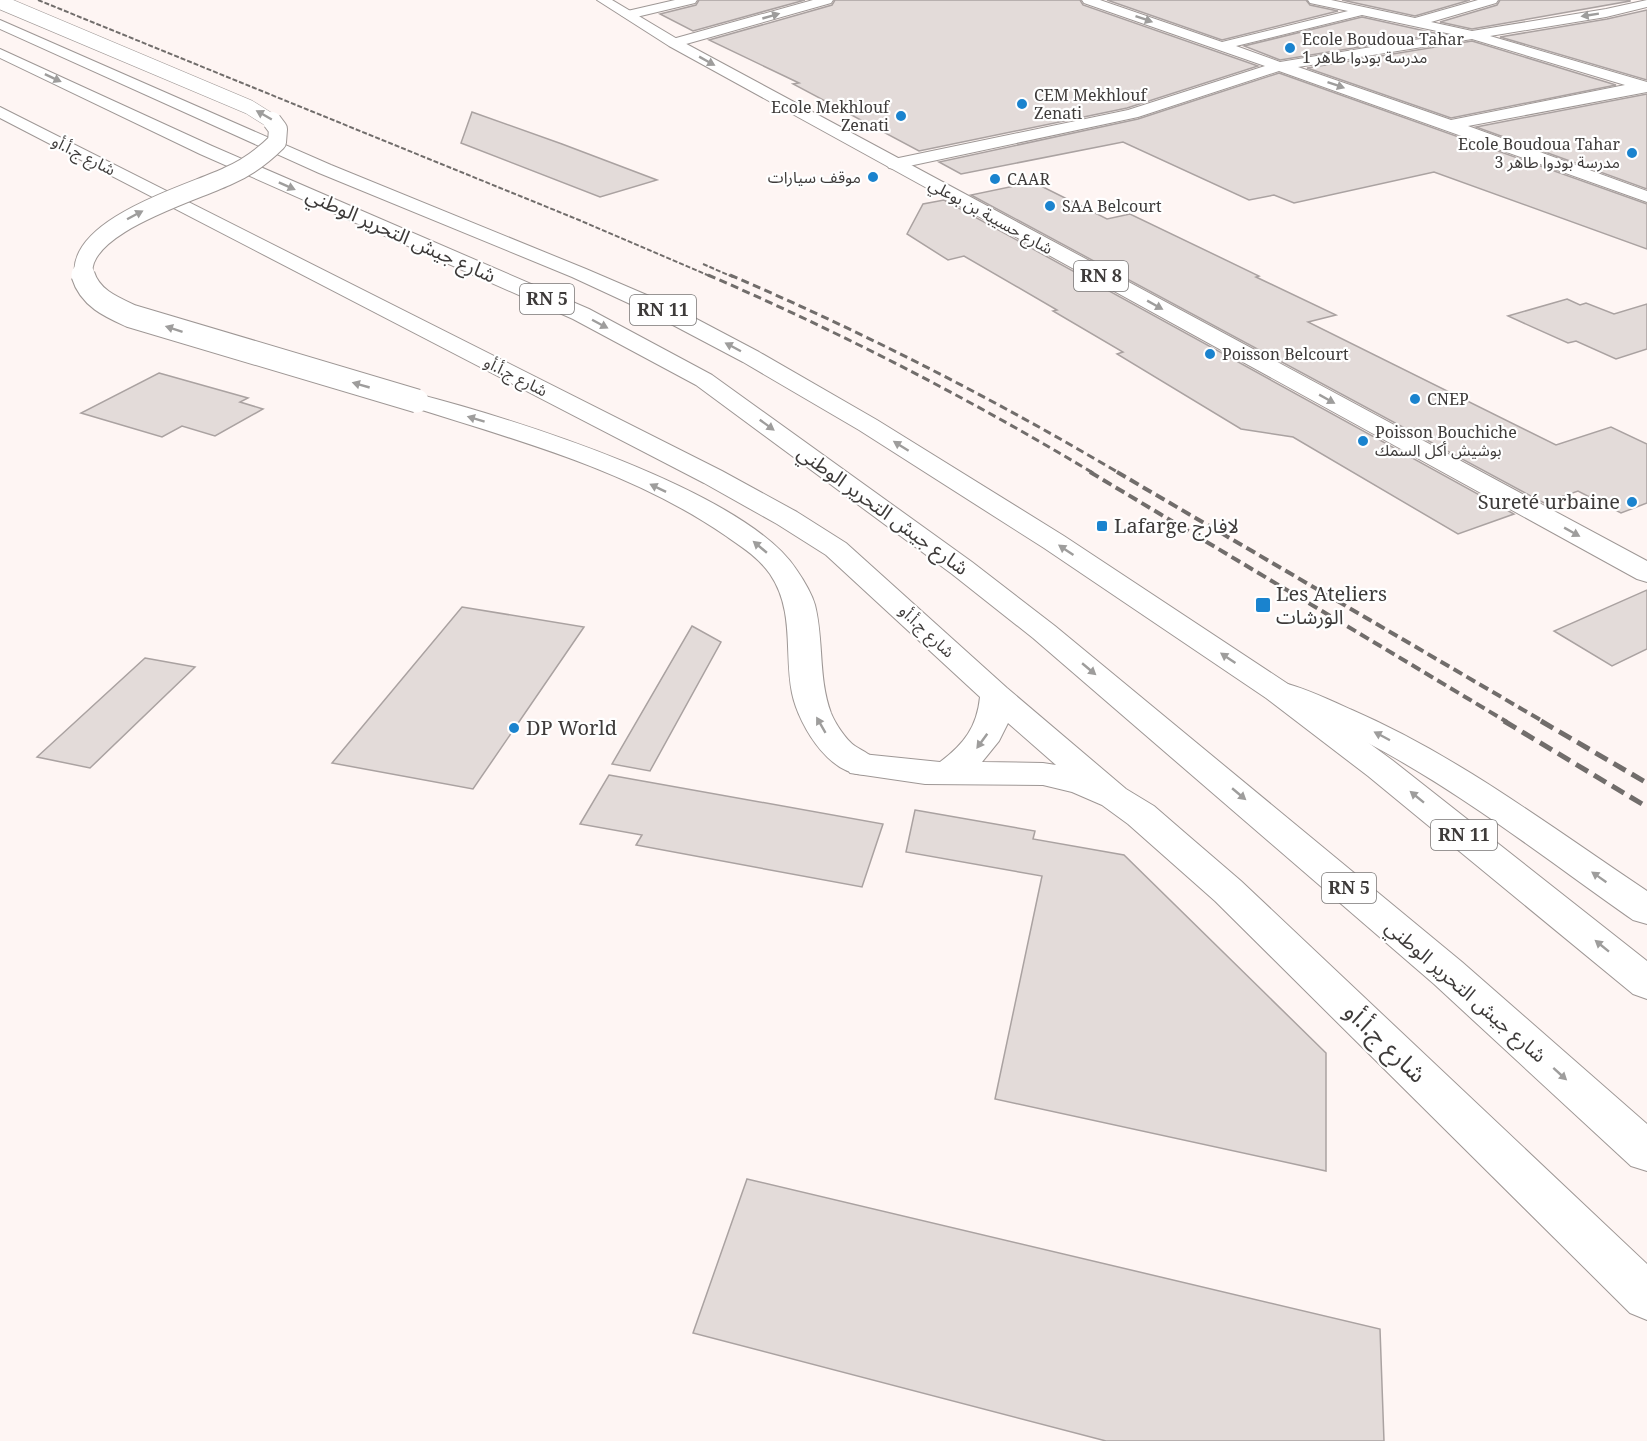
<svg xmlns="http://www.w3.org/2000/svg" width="1647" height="1441" font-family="'Noto Serif','Noto Sans Arabic',serif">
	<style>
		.building { fill: #e3dbd9; stroke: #aaa2a1; stroke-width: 1.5 }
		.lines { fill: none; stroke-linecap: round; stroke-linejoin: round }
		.minor-casing { stroke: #9e9795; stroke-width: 2 }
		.primary-casing { stroke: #9e9795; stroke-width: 2 }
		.motorway-casing { stroke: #9e9795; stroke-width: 2 }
		.minor { fill: #fff; fill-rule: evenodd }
		.primary { fill: #fff; fill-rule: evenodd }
		.motorway { fill: #fff; fill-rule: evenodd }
		.rail-far3 { stroke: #716d6b; stroke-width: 2; stroke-dasharray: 5 2; stroke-linecap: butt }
		.rail-far2 { stroke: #716d6b; stroke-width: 3; stroke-dasharray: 8 4.5; stroke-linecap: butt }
		.rail-far1 { stroke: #716d6b; stroke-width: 4; stroke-dasharray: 10 5; stroke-linecap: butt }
		.rail { stroke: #716d6b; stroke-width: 5; stroke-dasharray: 14 7; stroke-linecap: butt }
		.motorway-bridge-far2-casing { stroke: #9e9795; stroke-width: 15; stroke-linecap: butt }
		.motorway-bridge-far1-casing { stroke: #9e9795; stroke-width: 20; stroke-linecap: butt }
		.motorway-bridge-casing { stroke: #9e9795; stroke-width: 25; stroke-linecap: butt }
		.motorway-bridge-far2 { stroke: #fff; stroke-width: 14 }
		.motorway-bridge-far1 { stroke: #fff; stroke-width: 18 }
		.motorway-bridge { stroke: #fff; stroke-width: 23 }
		.oneway { fill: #9e9d9c }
		.poi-dot { fill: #1a83ce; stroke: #fff; stroke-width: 2 }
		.labels { text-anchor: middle; stroke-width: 4.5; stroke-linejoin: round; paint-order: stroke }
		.far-poi-label { font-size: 16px; fill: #3e3b3a; stroke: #fff; text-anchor: start }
		.far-street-label { font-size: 16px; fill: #3e3b3a; stroke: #fff }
		.shield { fill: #fff; stroke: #787675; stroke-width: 1.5 }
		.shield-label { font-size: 18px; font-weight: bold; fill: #3e3b3a }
		.street-label { font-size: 20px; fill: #3e3b3a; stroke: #fff }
		.poi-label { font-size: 20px; fill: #3e3b3a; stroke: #fff; text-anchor: start }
		.near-street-label { font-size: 24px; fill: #3e3b3a; stroke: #fff }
	</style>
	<rect width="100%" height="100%" fill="#fef5f3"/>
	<g class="building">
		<path d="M699 0H805L693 31 660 14 696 5Z"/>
		<path d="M835 0H1080L1083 5 1258 66 1127 108 919 151 793 84 799 83 709 40 832 5Z"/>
		<path d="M1107 0H1306L1310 5 1338 11 1222 40Z"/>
		<path d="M1342 0H1470L1415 16Z"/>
		<path d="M1500 0H1630V1L1472 29 1440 22 1497 5Z"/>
		<path d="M1647 10V80L1500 37 1607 19Z"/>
		<path d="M1362 17 1439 34 1280 60 1244 46Z"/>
		<path d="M1472 41 1616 85 1451 118 1307 68Z"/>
		<path d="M1279 73 1647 204V249L1434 172 1294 203 1274 195 1249 200 1123 142 961 174 939 162 1138 119Z"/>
		<path d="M1647 94V189L1476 127Z"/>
		<path d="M472 112 562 144 657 180 600 197 461 143Z"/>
		<path d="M1033 182 1107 219 1130 214 1259 276 1256 277 1336 315 1308 322 1556 445 1611 427 1647 444V503L1621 513 1578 491 1544 503 971 195Z"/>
		<path d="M944 200 1514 514 1458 534 1293 437 1241 429 1117 354 1123 352 1053 311 1057 310 964 256 948 260 907 234 923 204Z"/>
		<path d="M1567 299 1580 305 1586 303 1614 314 1647 304V349L1616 359 1576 341 1568 343 1508 316Z"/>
		<path d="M159 373 248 398 240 402 263 409 215 436 182 426 162 437 81 413Z"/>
		<path d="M1647 590V649L1612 666 1554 631Z"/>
		<path d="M462 607 584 627 473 789 332 763Z"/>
		<path d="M692 626 721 642 650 771 612 764Z"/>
		<path d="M145 658 195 667 90 768 37 757Z"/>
		<path d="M609 775 883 824 862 887 636 845 642 835 580 824Z"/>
		<path d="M915 810 1035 831 1033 839 1124 855 1326 1053V1171L995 1099 1042 876 906 852Z"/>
		<path d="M747 1179 1380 1329 1384 1441H1106L693 1333Z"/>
	</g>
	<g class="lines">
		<g class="minor-casing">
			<g id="minor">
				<path d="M675 0H697L695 3 628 19 621 15 623 12Z"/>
				<path d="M813 0H833L831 3 679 46 674 47 667 43 669 40Z"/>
				<path d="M1082 0H1100L1222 42 1348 11 1310 3 1308 0H1331L1415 18 1478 0H1498L1496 3 1431 22 1472 31 1606 9 1647 0V7L1606 17 1490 36 1647 82V92L1468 126 1647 191V202L1279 71 1138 117 895 169 889 168 886 164 889 160 1128 110 1265 66 1084 3ZM1362 15 1451 34 1280 62 1236 46ZM1472 39 1625 85 1451 120 1298 67Z"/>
				<path d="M0 107 722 471 797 512 846 543 1007 688 1126 789 1154 806 1184 832 1241 881 1647 1264V1320L1630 1313 1215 901 1128 824 1102 805 1072 792 1043 785 925 784 850 773 845 765 850 757 862 754 940 762C964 744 977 727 980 697L826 555 777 524 704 483 0 118ZM1008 723 1056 765 1043 763 982 762 999 741Z"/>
			</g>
		</g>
		<g class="primary-casing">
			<g id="primary">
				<path d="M597 0H612L679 40 1647 561V582L1637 579 669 46Z"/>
				<path d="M1284 683C1307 689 1330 700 1352 710 1458 756 1551 827 1647 891V924L1633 920C1553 864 1474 802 1388 754 1351 733 1312 717 1273 700L1268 693 1273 686Z"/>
			</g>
		</g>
		<g class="motorway-casing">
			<g id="motorway">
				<path d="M0 20 331 165 586 269 670 305 759 352 877 420 1064 536 1288 684 1392 760 1647 961V999L1633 994 1368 776 1266 698 1044 548 859 430 743 362 654 315 572 277 319 173 0 29Z"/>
				<path d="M0 49 212 146 589 309 712 375 972 562 1055 626 1462 962 1647 1124V1171L1631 1166 1434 984 1033 638 952 574 696 385 573 319 200 154 0 58Z"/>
				<path d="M417 394C509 417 745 491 796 569 803 579 812 594 815 605 824 641 818 678 831 713 835 723 846 740 855 746 864 752 873 755 879 765L874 773C834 784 799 727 792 693 784 653 795 611 770 574 759 558 742 547 726 536 632 471 517 440 409 406L405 401 409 396Z"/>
			</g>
		</g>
		<use href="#minor" class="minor"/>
		<use href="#primary" class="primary"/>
		<use href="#motorway" class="motorway"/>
		<g class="rail-far3">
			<path d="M38 0 579 220 712 277"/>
			<path d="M703 264 733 277"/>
		</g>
		<g class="rail-far2">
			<path d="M708 275C840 332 970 399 1093 473"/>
			<path d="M730 275C863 332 994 399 1119 473"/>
		</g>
		<g class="rail-far1">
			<path d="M1090 472 1507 722"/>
			<path d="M1117 472 1544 722"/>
		</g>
		<g class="rail">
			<path d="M1504 721 1647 807"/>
			<path d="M1541 721 1647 783"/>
		</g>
		<g class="motorway-bridge-far2-casing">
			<path id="motorway-bridge-far2" d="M0 2 249 107 273 122"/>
		</g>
		<g class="motorway-bridge-far1-casing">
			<path id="motorway-bridge-far1" d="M84 277C74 226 193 193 228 176 247 168 262 157 277 142L278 129 272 121"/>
		</g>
		<g class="motorway-bridge-casing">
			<path id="motorway-bridge" d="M83 275C90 298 111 307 131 316L417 401"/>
		</g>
		<use href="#motorway-bridge-far2" class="motorway-bridge-far2"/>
		<use href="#motorway-bridge-far1" class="motorway-bridge-far1"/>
		<use href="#motorway-bridge" class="motorway-bridge"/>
	</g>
	<defs><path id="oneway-solid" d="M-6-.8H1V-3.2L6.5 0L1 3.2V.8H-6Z" transform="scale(1.5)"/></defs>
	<g class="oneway">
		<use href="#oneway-solid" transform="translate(1590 15) rotate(171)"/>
		<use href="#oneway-solid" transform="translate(771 16) rotate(-16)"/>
		<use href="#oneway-solid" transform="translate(1144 19) rotate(19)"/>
		<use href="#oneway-solid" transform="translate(707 61) rotate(29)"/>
		<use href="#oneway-solid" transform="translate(53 78) rotate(25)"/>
		<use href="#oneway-solid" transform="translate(1336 85) rotate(19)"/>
		<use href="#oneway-solid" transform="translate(264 115) rotate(-150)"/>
		<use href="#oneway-solid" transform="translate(287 186) rotate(24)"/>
		<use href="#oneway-solid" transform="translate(135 215) rotate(-28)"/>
		<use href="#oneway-solid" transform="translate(1155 305) rotate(29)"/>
		<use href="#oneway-solid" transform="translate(600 324) rotate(28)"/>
		<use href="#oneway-solid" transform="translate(174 329) rotate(-162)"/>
		<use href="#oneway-solid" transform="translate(733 347) rotate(-152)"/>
		<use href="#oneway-solid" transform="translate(361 385) rotate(-164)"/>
		<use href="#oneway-solid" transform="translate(1327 399) rotate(29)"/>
		<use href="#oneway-solid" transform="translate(476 419) rotate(-163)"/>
		<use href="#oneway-solid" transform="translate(767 425) rotate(36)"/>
		<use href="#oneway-solid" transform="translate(901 446) rotate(-148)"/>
		<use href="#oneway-solid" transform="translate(658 488) rotate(-154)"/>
		<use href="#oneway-solid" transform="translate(1572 532) rotate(29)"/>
		<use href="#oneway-solid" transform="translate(760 547) rotate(-140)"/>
		<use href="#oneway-solid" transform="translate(1066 550) rotate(-146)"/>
		<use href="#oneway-solid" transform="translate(1228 658) rotate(-146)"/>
		<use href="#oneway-solid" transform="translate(1089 669) rotate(40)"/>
		<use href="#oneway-solid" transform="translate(821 725) rotate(-120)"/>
		<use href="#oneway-solid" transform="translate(1382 736) rotate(-152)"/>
		<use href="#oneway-solid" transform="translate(982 741) rotate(126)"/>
		<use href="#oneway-solid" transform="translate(1239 794) rotate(40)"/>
		<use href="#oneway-solid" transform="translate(1417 797) rotate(-141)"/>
		<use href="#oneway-solid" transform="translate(1599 877) rotate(-145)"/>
		<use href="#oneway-solid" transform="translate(1602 946) rotate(-141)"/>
		<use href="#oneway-solid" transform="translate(1560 1074) rotate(42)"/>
	</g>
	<g class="poi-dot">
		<circle cx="1290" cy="48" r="6"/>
		<circle cx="1022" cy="104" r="6"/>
		<circle cx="901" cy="116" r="6"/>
		<circle cx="1632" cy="153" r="6"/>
		<circle cx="873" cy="177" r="6"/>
		<circle cx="995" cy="179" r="6"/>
		<circle cx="1050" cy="206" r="6"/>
		<circle cx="1210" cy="354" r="6"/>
		<circle cx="1415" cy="399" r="6"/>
		<circle cx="1363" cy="441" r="6"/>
		<circle cx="1632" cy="502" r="6"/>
		<rect x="1096" y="520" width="12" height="12" rx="3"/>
		<rect x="1255" y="597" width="16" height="16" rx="3"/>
		<circle cx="514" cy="728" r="6"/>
	</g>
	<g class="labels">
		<g class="far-poi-label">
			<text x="1302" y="45">Ecole Boudoua Tahar<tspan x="1302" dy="18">1 مدرسة بودوا طاهر</tspan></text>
			<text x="1034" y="101">CEM Mekhlouf<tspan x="1034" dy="18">Zenati</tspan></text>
			<text x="889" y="113" text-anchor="end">Ecole Mekhlouf<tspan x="889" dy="18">Zenati</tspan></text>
			<text x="1620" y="150" text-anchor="end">Ecole Boudoua Tahar<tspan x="1620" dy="18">3 مدرسة بودوا طاهر</tspan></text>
			<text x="861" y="183" text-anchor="end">موقف سيارات</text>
			<text x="1007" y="185">CAAR</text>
			<text x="1062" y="212">SAA Belcourt</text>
			<text x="1222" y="360">Poisson Belcourt</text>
			<text x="1427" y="405">CNEP</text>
			<text x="1375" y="438">Poisson Bouchiche<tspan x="1375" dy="18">بوشيش أكل السمك</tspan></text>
		</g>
		<g class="far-street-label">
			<text transform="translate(84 155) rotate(27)" y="6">شارع ج.أ.أو</text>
			<text transform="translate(991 216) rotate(29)" y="6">شارع حسيبة بن بوعلي</text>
			<text transform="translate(516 376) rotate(27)" y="6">شارع ج.أ.أو</text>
			<text transform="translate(927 631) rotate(43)" y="6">شارع ج.أ.أو</text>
		</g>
		<g class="shield">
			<rect x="1074" y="261" width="54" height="30" rx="4.5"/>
			<rect x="520" y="284" width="54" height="30" rx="4.5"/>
			<rect x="630" y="295" width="66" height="30" rx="4.5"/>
			<rect x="1431" y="820" width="66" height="30" rx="4.5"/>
			<rect x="1322" y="873" width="54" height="30" rx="4.5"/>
		</g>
		<g class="shield-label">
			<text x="1101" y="282">RN 8</text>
			<text x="547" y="305">RN 5</text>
			<text x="663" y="316">RN 11</text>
			<text x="1464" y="841">RN 11</text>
			<text x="1349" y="894">RN 5</text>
		</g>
		<g class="street-label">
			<text transform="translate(401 235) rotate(24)" y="7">شارع جيش التحرير الوطني</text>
			<text transform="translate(883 510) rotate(36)" y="7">شارع جيش التحرير الوطني</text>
			<text transform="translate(1466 991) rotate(41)" y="7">شارع جيش التحرير الوطني</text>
		</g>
		<g class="poi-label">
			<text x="1620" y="509" text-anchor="end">Sureté urbaine</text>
			<text x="1114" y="533">Lafarge لافارج</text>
			<text x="1276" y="601">Les Ateliers<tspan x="1276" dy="23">الورشات</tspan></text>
			<text x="526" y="735">DP World</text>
		</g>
		<g class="near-street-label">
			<text transform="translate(1385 1043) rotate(44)" y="8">شارع ج.أ.أو</text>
		</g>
	</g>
</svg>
